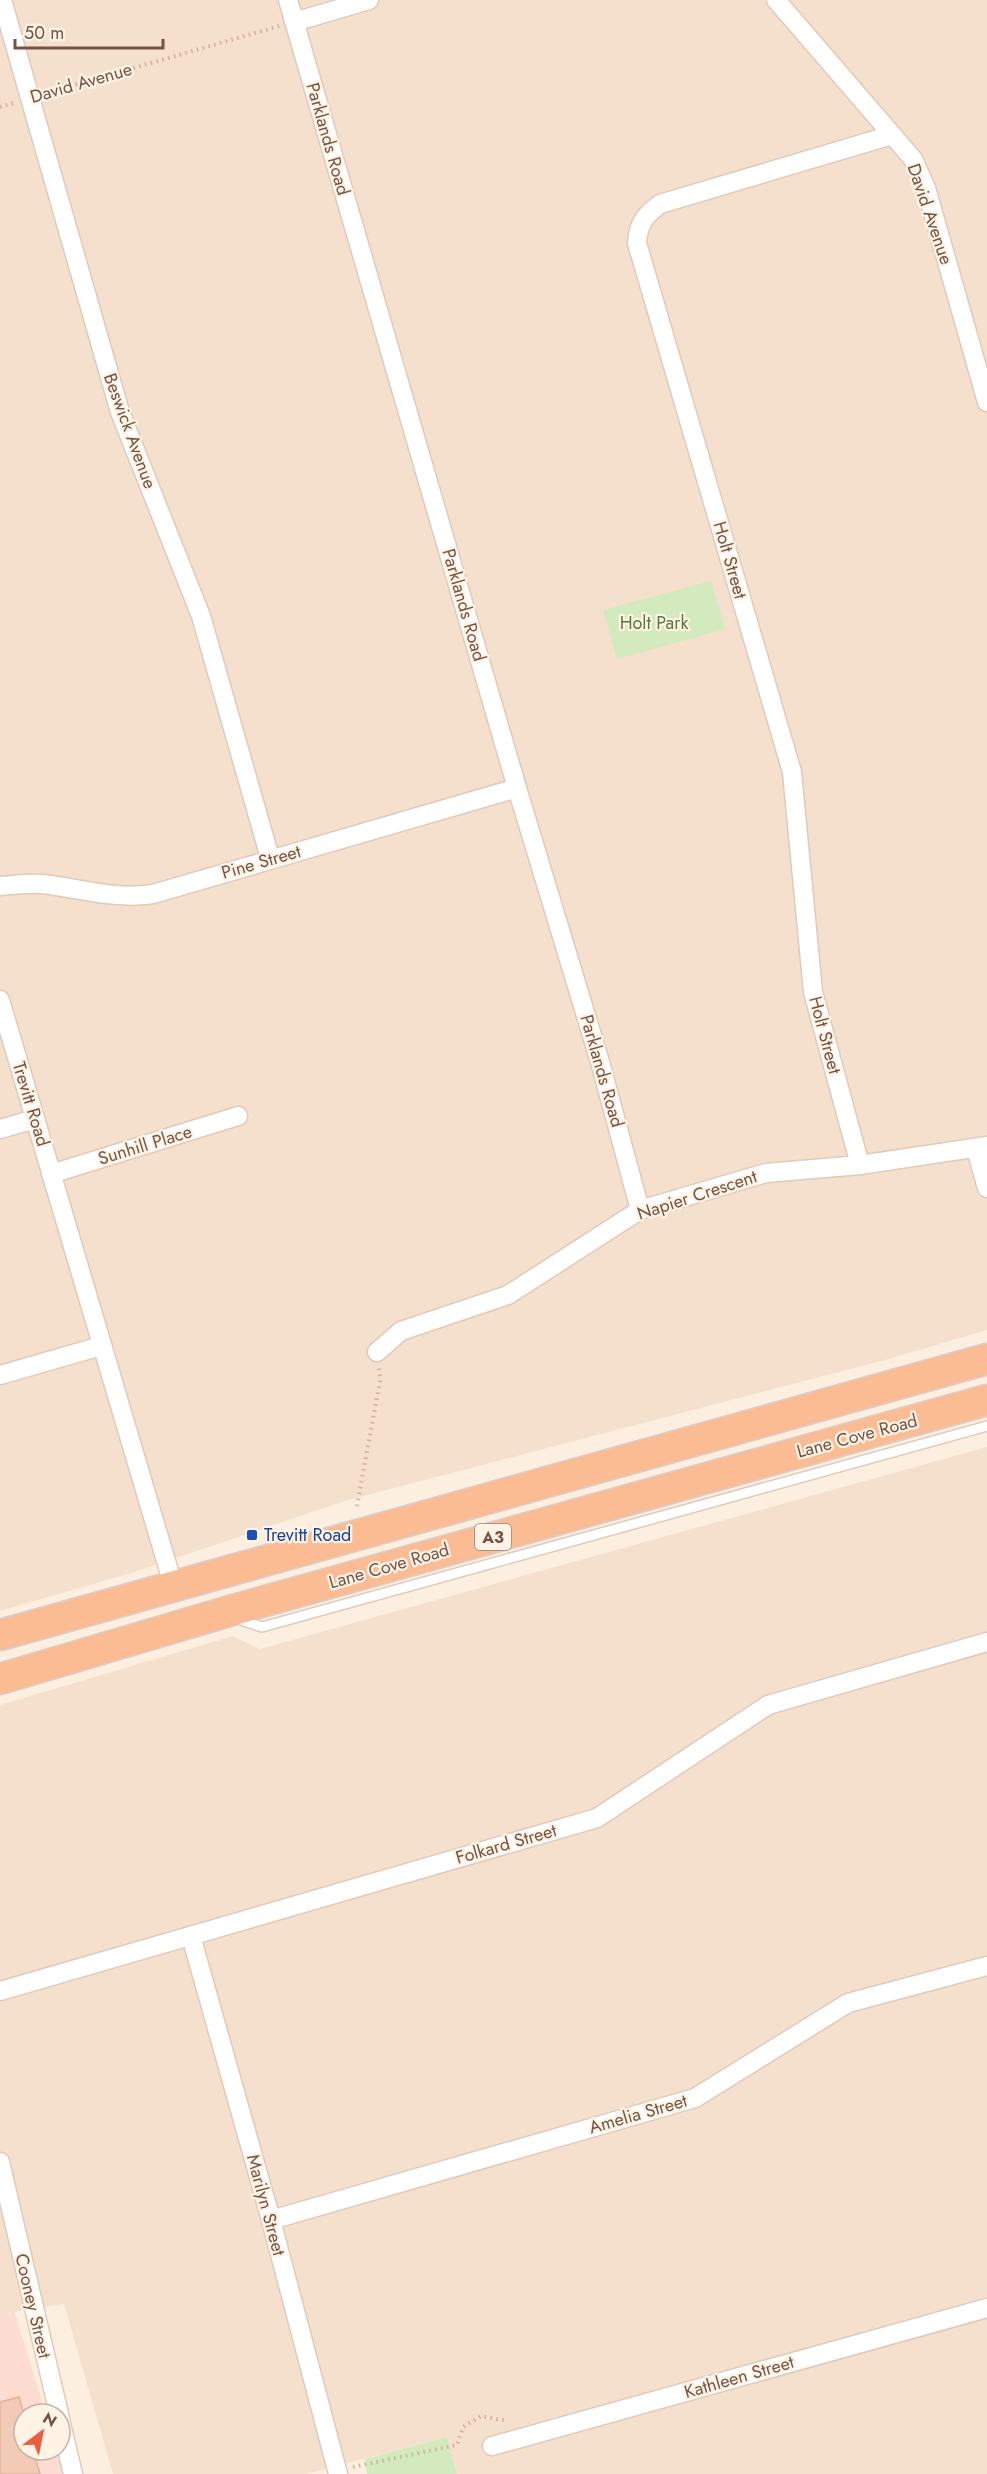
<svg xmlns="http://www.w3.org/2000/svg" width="987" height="2474" font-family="Jost,sans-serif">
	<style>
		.residential { fill: #f4e0cd }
		.commercial { fill: #fddcd2 }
		.green { fill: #d2eabd }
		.building { fill: #f2cbb6; stroke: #e5b096; stroke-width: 1.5 }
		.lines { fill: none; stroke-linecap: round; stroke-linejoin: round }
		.service-casing { stroke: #e0cbbb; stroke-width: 12 }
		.minor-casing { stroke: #e0cbbb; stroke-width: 21 }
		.trunk-casing { stroke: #d8cfcb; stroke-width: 33 }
		.path { stroke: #d7ae99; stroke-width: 4; stroke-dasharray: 1.5 4.5; stroke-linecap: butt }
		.service { stroke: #fff; stroke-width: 9 }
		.minor { stroke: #fff; stroke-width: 18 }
		.trunk { stroke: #fbbc94; stroke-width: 30 }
		.transit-dot { fill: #1a4fb4; stroke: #fff3e5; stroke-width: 2 }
		.labels { text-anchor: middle; stroke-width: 4.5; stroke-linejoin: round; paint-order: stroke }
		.shield { fill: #fff3e5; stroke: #9d8476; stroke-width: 1.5 }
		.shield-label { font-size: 16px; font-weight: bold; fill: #735446 }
		.street-label { font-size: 18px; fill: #735446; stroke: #fff3e5 }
		.park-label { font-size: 18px; fill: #53793e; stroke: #fff3e5 }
		.transit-label { font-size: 18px; fill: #164399; stroke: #fff3e5; text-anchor: start }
	</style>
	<rect width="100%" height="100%" fill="#fdefdf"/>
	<g class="residential">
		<path d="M0 0H987V1330L889 1359 348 1500 128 1574 0 1611Z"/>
		<path d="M987 1447V2474H457L447 2437 306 2474H113L64 2304 0 2314V1705L233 1636 260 1649Z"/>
	</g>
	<path class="commercial" d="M14 2310 46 2414H24V2450H56L64 2474H0V2314Z"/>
	<g class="green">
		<path d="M711 581 725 629 617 659 603 610Z"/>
		<path d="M447 2437 457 2474H367L365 2459Z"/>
	</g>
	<path class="building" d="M19 2397 24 2415V2450H33L40 2474H0V2402Z"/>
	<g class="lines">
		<g class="service-casing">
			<path id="service" d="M237 1615 244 1621 262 1627 987 1426"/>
		</g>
		<g class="minor-casing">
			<g id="minor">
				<path d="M2 0 120 412 201 616 270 858"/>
				<path d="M288 0 517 788 600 1062 640 1210"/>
				<path d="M776 0 913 159 926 188 987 402"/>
				<path d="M294 22 369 0"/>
				<path d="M0 886C14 885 29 883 42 884 80 888 114 900 153 894L517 788"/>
				<path d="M0 1000 174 1588"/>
				<path d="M0 1129 35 1119"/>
				<path d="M976 1149 987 1188"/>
				<path d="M860 1165 813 992 792 772 637 243C638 224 645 215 660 204L892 135"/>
				<path d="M51 1174 238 1116"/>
				<path d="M377 1352 401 1331 508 1295 640 1210 766 1173 860 1165 987 1146"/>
				<path d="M0 1375 101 1346"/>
				<path d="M191 1936 271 2220 338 2474"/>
				<path d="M0 1991 597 1818 768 1705 987 1642"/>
				<path d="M0 2162 59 2414"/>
				<path d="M271 2220 695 2098 848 2003 987 1966"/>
				<path d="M60 2419 73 2474"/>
				<path d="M492 2446 987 2308"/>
			</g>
		</g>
		<g class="trunk-casing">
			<g id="trunk">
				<path d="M0 1635 987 1359"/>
				<path d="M0 1679 233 1610 987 1400"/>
			</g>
		</g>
		<g class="path">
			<path d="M47 93 279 26"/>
			<path d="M0 107 14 103"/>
			<path d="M357 1506 380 1381 379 1368"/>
			<path d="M353 2467 457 2445 463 2427 481 2416 507 2421"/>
		</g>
		<use href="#service" class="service"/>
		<use href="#minor" class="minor"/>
		<use href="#trunk" class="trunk"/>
	</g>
	<rect class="transit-dot" x="246" y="1529" width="12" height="12" rx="3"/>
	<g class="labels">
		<rect class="shield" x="475" y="1524" width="36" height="26" rx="4.5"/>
		<g class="shield-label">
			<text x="493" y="1543">A3</text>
		</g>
		<g class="street-label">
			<text transform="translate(81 83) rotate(-16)" y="6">David Avenue</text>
			<text transform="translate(328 139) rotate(74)" y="6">Parklands Road</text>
			<text transform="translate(930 214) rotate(71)" y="6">David Avenue</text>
			<text transform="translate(130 431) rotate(70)" y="6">Beswick Avenue</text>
			<text transform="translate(730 560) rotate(74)" y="6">Holt Street</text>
			<text transform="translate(464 605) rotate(74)" y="6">Parklands Road</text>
			<text transform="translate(261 862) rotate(-16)" y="6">Pine Street</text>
			<text transform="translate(825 1035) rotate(75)" y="6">Holt Street</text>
			<text transform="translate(602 1071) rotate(74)" y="6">Parklands Road</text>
			<text transform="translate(31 1104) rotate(73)" y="6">Trevitt Road</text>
			<text transform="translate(145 1145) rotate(-17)" y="6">Sunhill Place</text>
			<text transform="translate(697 1195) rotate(-18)" y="6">Napier Crescent</text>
			<text transform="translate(857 1436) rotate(-15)" y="6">Lane Cove Road</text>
			<text transform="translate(389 1566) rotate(-16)" y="6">Lane Cove Road</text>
			<text transform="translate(506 1844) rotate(-16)" y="6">Folkard Street</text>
			<text transform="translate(638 2114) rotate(-16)" y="6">Amelia Street</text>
			<text transform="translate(266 2205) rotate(75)" y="6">Marilyn Street</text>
			<text transform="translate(33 2306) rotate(77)" y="6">Cooney Street</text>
			<text transform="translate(739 2377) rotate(-16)" y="6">Kathleen Street</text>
		</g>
		<g class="park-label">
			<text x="654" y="629">Holt Park</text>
		</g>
		<g class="transit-label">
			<text x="264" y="1541">Trevitt Road</text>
		</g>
	</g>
	<g transform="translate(42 2432) rotate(32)"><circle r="28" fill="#fff3e5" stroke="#c7b3a5" stroke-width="1.5"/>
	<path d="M0-4.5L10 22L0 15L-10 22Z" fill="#ea5d40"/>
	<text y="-9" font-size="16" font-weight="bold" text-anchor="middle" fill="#735446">N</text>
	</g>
	<path d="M15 39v9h148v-9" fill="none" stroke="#735446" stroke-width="3"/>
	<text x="24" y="39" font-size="18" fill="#735446" stroke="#fff3e5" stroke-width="4.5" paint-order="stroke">50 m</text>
</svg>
